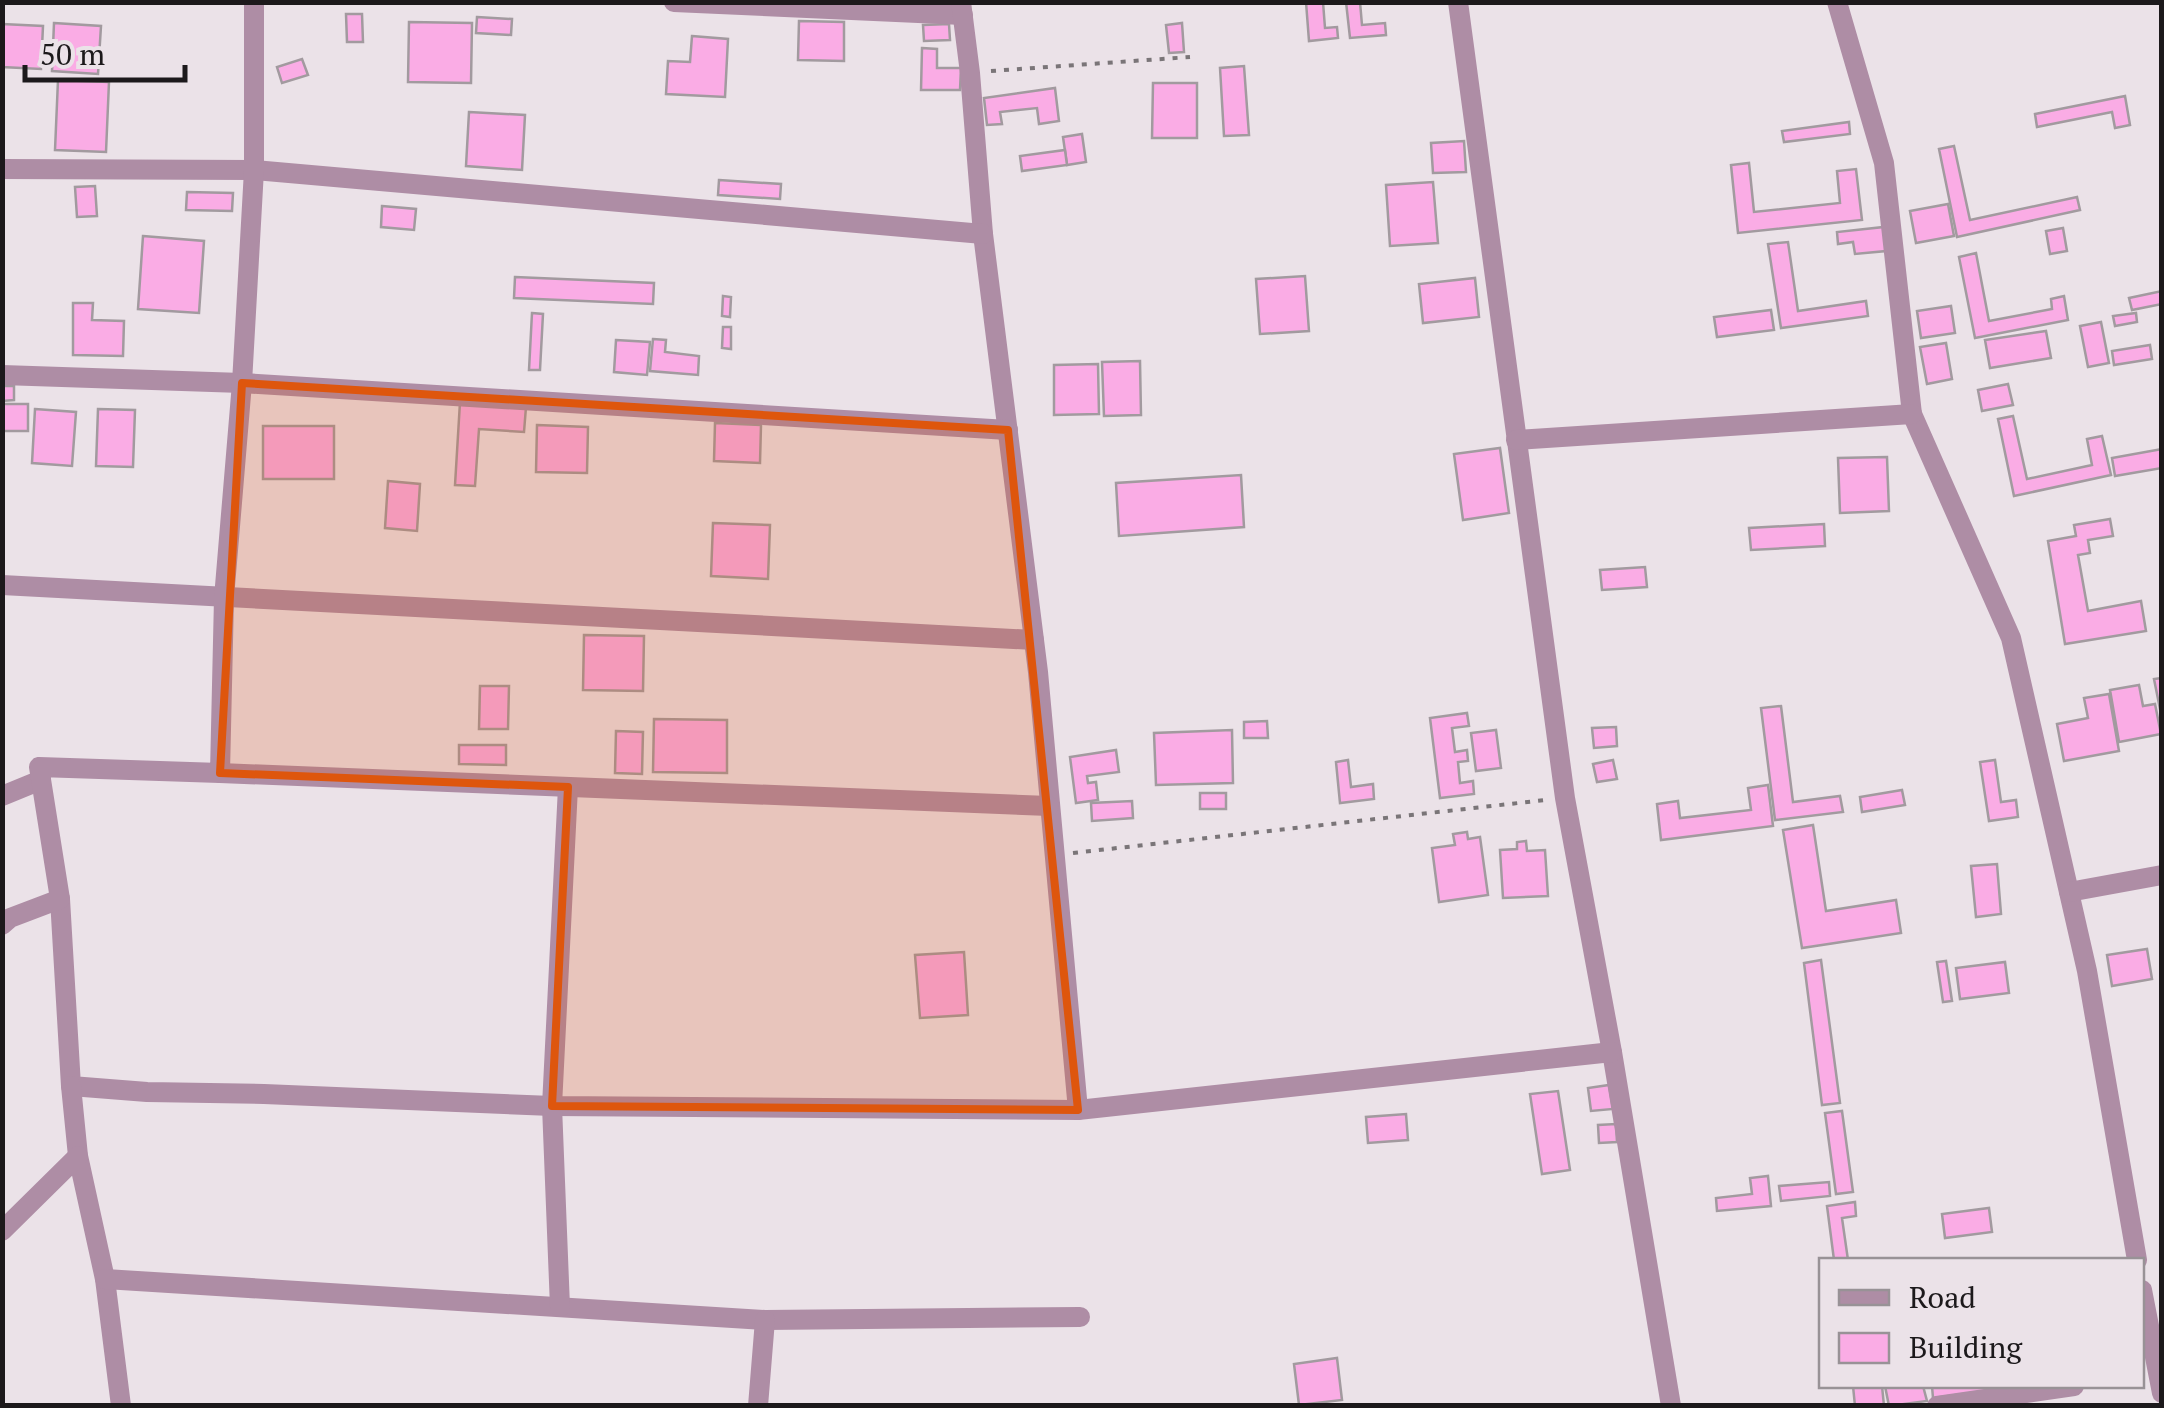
<svg xmlns="http://www.w3.org/2000/svg" width="2164" height="1408" font-family="'PT Serif',serif">
	<style>
		.building { fill: #faace5; stroke: #a29a9f; stroke-width: 2.5 }
		.lines { fill: none; stroke-linecap: round; stroke-linejoin: round }
		.path { stroke: #7a7578; stroke-width: 4; stroke-dasharray: 5 8; stroke-linecap: butt }
		.street { stroke: #ae8da5; stroke-width: 20 }
		.marked { fill: #de560d; fill-opacity: 0.2; stroke: #de560d; stroke-width: 8; stroke-linejoin: round }
	</style>
	<rect width="100%" height="100%" fill="#ebe2e8"/>
	<g class="building">
		<path d="M1306 2H1323L1325 28 1337 27 1338 38 1309 41Z"/>
		<path d="M1346 2H1360L1362 25 1385 23 1386 35 1350 38Z"/>
		<path d="M346 14H362L363 42H347Z"/>
		<path d="M477 17 512 19 511 35 476 33Z"/>
		<path d="M799 21 844 22V61L798 60Z"/>
		<path d="M409 22 472 23 471 83 408 82Z"/>
		<path d="M54 23 101 26 98 74 52 71Z"/>
		<path d="M1182 23 1184 52 1169 53 1166 25Z"/>
		<path d="M2 24 43 26 41 69 2 67Z"/>
		<path d="M949 24 950 40 924 41 923 25Z"/>
		<path d="M692 36 728 39 725 97 666 94 668 61 690 62Z"/>
		<path d="M922 48 937 49V68H961L960 90H921Z"/>
		<path d="M302 59 308 75 282 83 277 67Z"/>
		<path d="M1244 66 1249 135 1224 136 1220 68Z"/>
		<path d="M58 80 109 82 106 152 55 150Z"/>
		<path d="M1153 83H1197V138H1152Z"/>
		<path d="M1055 88 1059 121 1039 124 1037 108 1000 112 1002 124 987 125 984 98Z"/>
		<path d="M2125 96 2130 125 2115 128 2112 112 2037 127 2035 114Z"/>
		<path d="M469 112 525 115 522 170 466 166Z"/>
		<path d="M1849 122 1850 134 1784 142 1782 131Z"/>
		<path d="M1082 134 1086 162 1067 165 1063 137Z"/>
		<path d="M1464 141 1466 172 1433 173 1431 143Z"/>
		<path d="M1954 146 1970 220 2077 197 2080 210 1957 237 1939 149Z"/>
		<path d="M1065 150 1067 165 1022 171 1020 156Z"/>
		<path d="M1749 163 1754 212 1840 203 1837 171 1856 169 1862 220 1738 233 1731 165Z"/>
		<path d="M719 180 781 184 780 199 718 195Z"/>
		<path d="M1433 182 1438 243 1390 246 1386 185Z"/>
		<path d="M95 186 97 216 77 217 75 187Z"/>
		<path d="M187 192 233 193 232 211 186 210Z"/>
		<path d="M1948 204 1954 236 1916 243 1910 211Z"/>
		<path d="M382 206 416 209 414 230 381 227Z"/>
		<path d="M1884 227 1886 251 1855 254 1853 242 1838 244 1837 232Z"/>
		<path d="M2063 228 2067 251 2050 254 2046 231Z"/>
		<path d="M143 236 204 241 199 313 138 309Z"/>
		<path d="M1788 242 1798 311 1866 301 1868 316 1781 328 1768 244Z"/>
		<path d="M1976 253 1989 321 2052 309 2051 299 2064 296 2068 320 1975 338 1959 257Z"/>
		<path d="M1305 276 1309 331 1260 334 1256 279Z"/>
		<path d="M515 277 654 283 653 304 514 298Z"/>
		<path d="M1475 278 1479 317 1423 323 1419 284Z"/>
		<path d="M2162 291V304L2132 310 2129 298Z"/>
		<path d="M723 296 731 297 730 317 722 316Z"/>
		<path d="M73 303H93L92 320 124 321 123 356 73 355Z"/>
		<path d="M1951 306 1955 333 1921 338 1917 311Z"/>
		<path d="M1771 310 1774 330 1717 337 1714 317Z"/>
		<path d="M532 313 543 314 540 370H529Z"/>
		<path d="M2136 313 2137 322 2115 326 2113 316Z"/>
		<path d="M2101 322 2109 363 2088 367 2080 326Z"/>
		<path d="M723 327H731V349L722 348Z"/>
		<path d="M2046 331 2051 358 1990 368 1985 340Z"/>
		<path d="M653 339 666 340 665 352 699 356 698 375 650 371Z"/>
		<path d="M616 340 650 342 647 375 614 372Z"/>
		<path d="M1946 343 1952 379 1927 384 1920 347Z"/>
		<path d="M2150 345 2152 359 2114 365 2112 351Z"/>
		<path d="M1140 361 1141 415 1104 416 1102 362Z"/>
		<path d="M1098 364 1099 414 1054 415V365Z"/>
		<path d="M2008 384 2013 405 1982 411 1978 390Z"/>
		<path d="M2 386H14V400L2 401Z"/>
		<path d="M460 402 526 407 524 432 479 429 475 486 455 485Z"/>
		<rect x="2" y="404" width="26" height="27"/>
		<path d="M35 409 76 412 72 466 32 463Z"/>
		<path d="M98 409 135 410 133 467 96 466Z"/>
		<path d="M2013 416 2027 479 2092 465 2087 439 2102 436 2111 475 2014 496 1998 419Z"/>
		<path d="M715 423 761 425 760 463 714 461Z"/>
		<path d="M537 425 588 427 587 473 536 472Z"/>
		<rect x="263" y="426" width="71" height="53"/>
		<path d="M1500 448 1509 513 1463 520 1454 454Z"/>
		<path d="M2162 449V468L2115 476 2112 458Z"/>
		<path d="M1887 457 1889 511 1840 513 1838 458Z"/>
		<path d="M1241 475 1244 527 1119 536 1116 483Z"/>
		<path d="M388 481 420 484 417 531 385 528Z"/>
		<path d="M2110 519 2113 536 2088 540 2090 553 2078 555 2088 611 2141 601 2146 631 2065 644 2048 541 2076 536 2074 525Z"/>
		<path d="M713 523 770 525 768 579 711 576Z"/>
		<path d="M1824 524 1825 546 1751 550 1749 528Z"/>
		<path d="M1645 567 1647 587 1602 590 1600 570Z"/>
		<path d="M584 635 644 636 643 691 583 690Z"/>
		<path d="M2162 678V719L2154 679Z"/>
		<path d="M2139 685 2143 706 2155 704 2161 734 2119 742 2110 690Z"/>
		<path d="M480 686H509L508 729H479Z"/>
		<path d="M2109 694 2119 751 2064 761 2057 724 2088 718 2084 698Z"/>
		<path d="M1781 706 1793 802 1840 796 1843 812 1775 820 1761 708Z"/>
		<path d="M1467 713 1469 726 1452 728 1455 752 1467 750 1468 761 1458 762 1460 783 1473 781 1474 794 1440 798 1430 718Z"/>
		<path d="M654 719 727 720V773L653 772Z"/>
		<path d="M1267 721 1268 738H1244V722Z"/>
		<path d="M1616 727 1617 746 1594 748 1592 728Z"/>
		<path d="M1232 730 1233 783 1156 785 1154 733Z"/>
		<path d="M1496 730 1501 768 1476 771 1471 733Z"/>
		<path d="M616 731 643 732 642 774 615 773Z"/>
		<path d="M459 745H506V765L459 764Z"/>
		<path d="M1116 750 1119 772 1087 776 1088 783 1096 782 1098 800 1076 803 1070 757Z"/>
		<path d="M1348 760 1351 787 1373 784 1374 799 1340 803 1336 762Z"/>
		<path d="M1613 760 1617 779 1597 782 1593 764Z"/>
		<path d="M1995 760 2001 802 2016 800 2018 817 1989 821 1980 762Z"/>
		<path d="M1768 785 1773 826 1661 840 1657 804 1678 801 1680 818 1751 810 1748 788Z"/>
		<path d="M1902 790 1905 805 1862 812 1860 797Z"/>
		<rect x="1200" y="793" width="26" height="16"/>
		<path d="M1132 801 1133 818 1092 821 1091 803Z"/>
		<path d="M1813 825 1826 911 1896 900 1901 933 1802 948 1783 830Z"/>
		<path d="M1467 832 1468 839 1480 837 1488 895 1439 902 1432 848 1455 845 1453 834Z"/>
		<path d="M1526 841 1527 851 1545 850 1548 896 1503 898 1500 850 1517 849V842Z"/>
		<path d="M1997 864 2001 914 1976 917 1971 866Z"/>
		<path d="M2147 949 2152 979 2112 986 2107 955Z"/>
		<path d="M964 952 968 1015 920 1018 915 955Z"/>
		<path d="M1821 960 1840 1103 1822 1105 1804 963Z"/>
		<path d="M1946 961 1952 1001 1943 1002 1937 962Z"/>
		<path d="M2005 962 2009 993 1960 999 1956 968Z"/>
		<path d="M1609 1085 1613 1109 1591 1111 1588 1088Z"/>
		<path d="M1558 1091 1570 1170 1542 1174 1530 1094Z"/>
		<path d="M1842 1111 1853 1192 1836 1194 1825 1113Z"/>
		<path d="M1406 1114 1408 1140 1368 1143 1366 1117Z"/>
		<path d="M1616 1124 1617 1142 1599 1143 1598 1125Z"/>
		<path d="M1768 1176 1771 1206 1717 1211 1716 1198 1752 1194 1750 1178Z"/>
		<path d="M1829 1182 1830 1196 1781 1201 1779 1186Z"/>
		<path d="M1855 1202 1856 1216 1842 1218 1848 1260H1834L1827 1206Z"/>
		<path d="M1989 1208 1992 1232 1945 1238 1942 1214Z"/>
		<path d="M1337 1358 1342 1400 1299 1405 1294 1364Z"/>
		<path d="M1853 1386H1882L1884 1406H1855Z"/>
		<path d="M1885 1386H1923L1927 1401 1889 1406Z"/>
		<path d="M1932 1386H1986V1391L1933 1398Z"/>
	</g>
	<g class="lines">
		<g class="path">
			<path d="M991 71 1190 57"/>
			<path d="M1073 853 1545 800"/>
		</g>
		<g class="street">
			<path d="M674 2 963 15"/>
			<path d="M961 2 970 73 983 234 1038 672 1078 1110"/>
			<path d="M1458 2 1565 798 1612 1052 1671 1406"/>
			<path d="M1837 2 1884 163 1912 414 2011 638 2087 971 2137 1260"/>
			<path d="M2 169 254 170 983 234"/>
			<path d="M2 375 242 383 1008 430"/>
			<path d="M1516 440 1912 414"/>
			<path d="M2 585 1034 640"/>
			<path d="M220 773 1049 806"/>
			<path d="M2 796 41 780"/>
			<path d="M2069 892 2162 875"/>
			<path d="M60 899 71 1086 147 1092 264 1094 552 1106 1078 1110 1612 1052"/>
			<path d="M2 925 10 918 60 899 39 767 220 773 224 598 242 383 254 170V2"/>
			<path d="M71 1086 78 1156 105 1279 121 1406"/>
			<path d="M2 1231 78 1156"/>
			<path d="M105 1279 765 1320 1080 1317"/>
			<path d="M2142 1290 2162 1393"/>
			<path d="M560 1307 552 1106 568 787"/>
			<path d="M758 1406 765 1320"/>
			<path d="M1937 1406 2074 1386"/>
		</g>
	</g>
	<path class="marked" d="M242 383 1008 430 1078 1110 552 1106 568 787 220 773Z"/>
	<rect width="2164" height="1408" fill="none" stroke="#1c191b" stroke-width="10"/>
	<rect x="1819" y="1258" width="325" height="130" fill="#ebe2e8" stroke="#989296" stroke-width="2.5"/>
	<rect x="1839" y="1290" width="50" height="15" fill="#ae8da5" stroke="#989296" stroke-width="2.5"/>
	<text x="1909" y="1308" font-size="30" fill="#1c191b">Road</text>
	<rect x="1839" y="1333" width="50" height="30" fill="#faace5" stroke="#989296" stroke-width="2.5"/>
	<text x="1909" y="1358" font-size="30" fill="#1c191b">Building</text>
	<path d="M25 65v15h160v-15" fill="none" stroke="#1c191b" stroke-width="5"/>
	<text x="40" y="65" font-size="30" fill="#1c191b" stroke="#ebe2e8" stroke-width="8" paint-order="stroke">50 m</text>
</svg>
